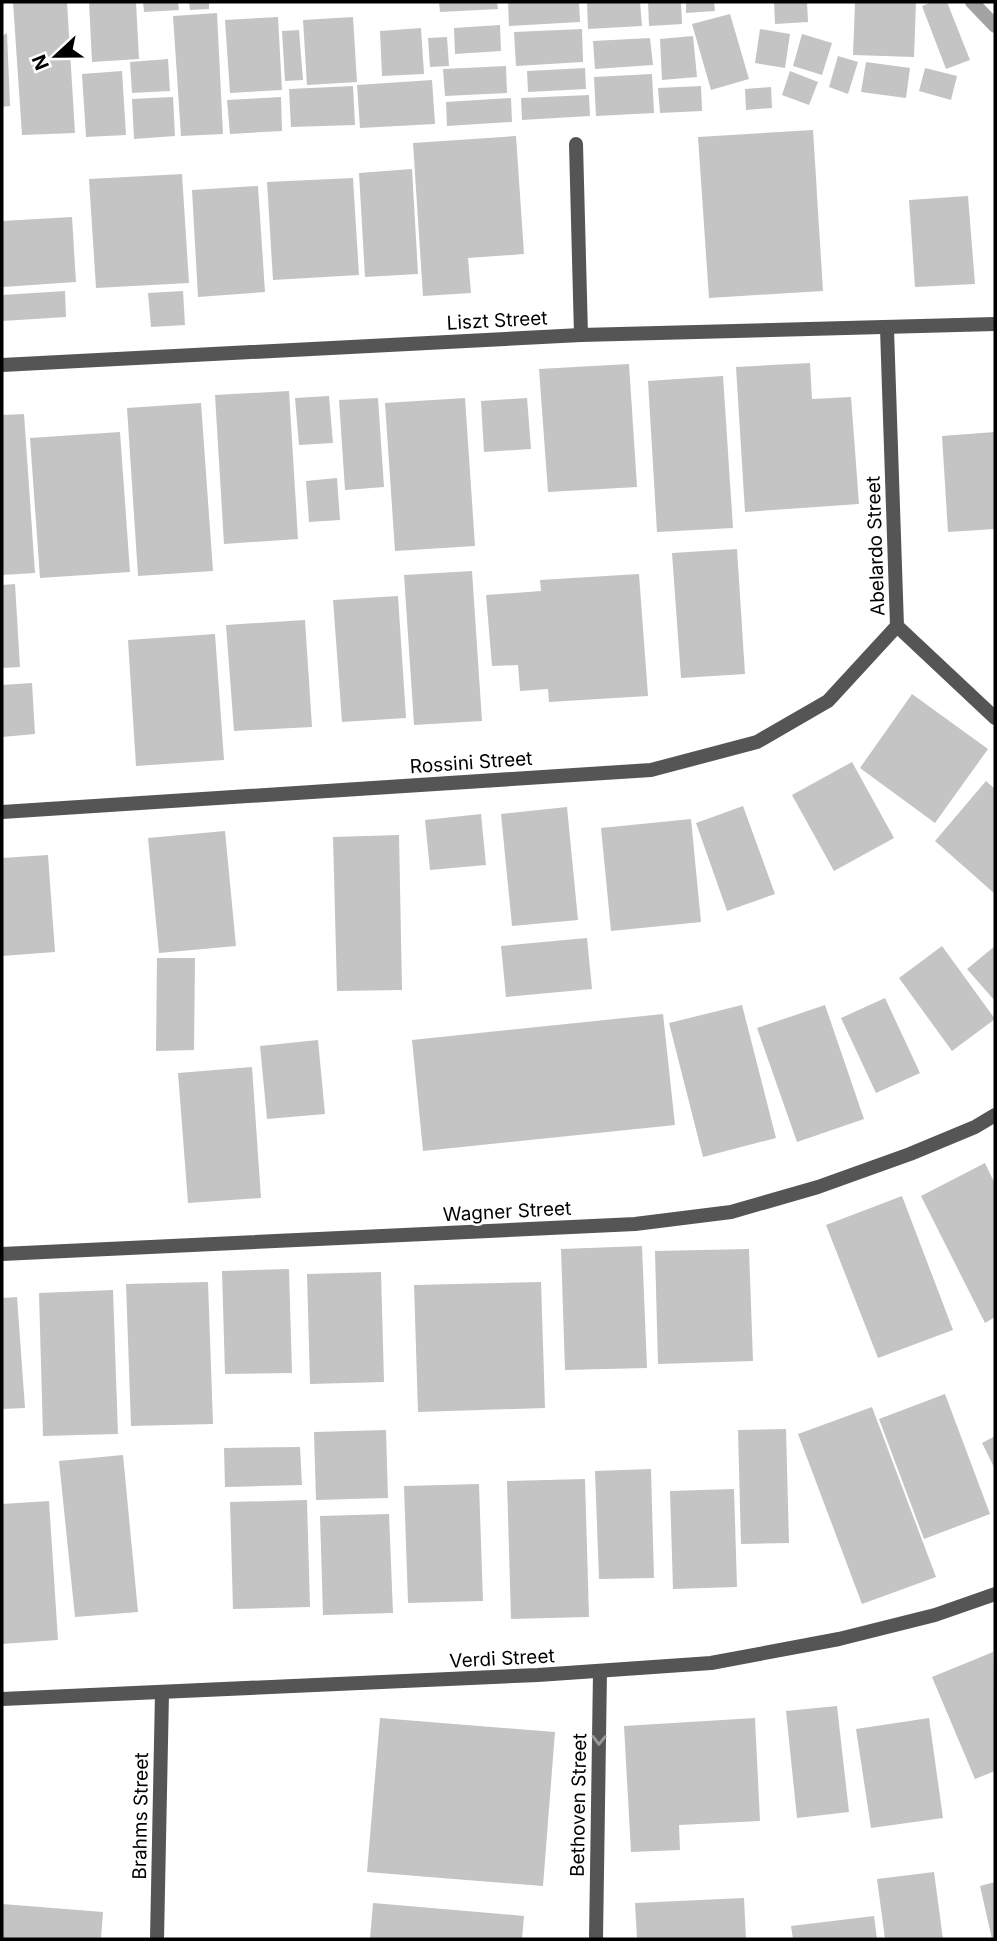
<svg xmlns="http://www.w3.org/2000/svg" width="997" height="1941" font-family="Inter,sans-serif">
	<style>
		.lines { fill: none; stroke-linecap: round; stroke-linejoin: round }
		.stream { stroke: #a3a3a3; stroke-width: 14 }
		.building { fill: #c4c4c4 }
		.street { stroke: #555; stroke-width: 14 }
		.oneway { stroke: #999 }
		.labels { text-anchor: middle; stroke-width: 5; stroke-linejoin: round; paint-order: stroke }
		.street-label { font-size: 19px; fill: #000; stroke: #fff }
	</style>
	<rect width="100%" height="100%" fill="#fff"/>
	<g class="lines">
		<path class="stream" d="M972 2 995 26"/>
	</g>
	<g class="building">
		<path d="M13 2H67L75 133 22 135Z"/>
		<path d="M89 2H136L139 59 92 62Z"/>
		<path d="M143 2H178L179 10 144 12Z"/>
		<path d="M189 2H209V9L190 10Z"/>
		<path d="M439 2H497L498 9 440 12Z"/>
		<path d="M508 2H579L580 22 509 26Z"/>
		<path d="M587 2H640L642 26 588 29Z"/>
		<path d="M648 2H681L682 24 649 26Z"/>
		<path d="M686 2H714L715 11 686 13Z"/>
		<path d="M774 2H807L808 22 775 24Z"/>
		<path d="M855 2H916L914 57 853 55Z"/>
		<path d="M932 2H947L970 60 946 69 922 6Z"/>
		<path d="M217 13 223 134 181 136 173 16Z"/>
		<path d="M730 14 749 79 711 90 692 24Z"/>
		<path d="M278 17 282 90 230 93 225 20Z"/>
		<path d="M353 17 357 82 307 85 303 20Z"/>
		<path d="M500 25 501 51 455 54 454 28Z"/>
		<path d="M421 28 424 74 382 76 380 31Z"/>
		<path d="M582 29 583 62 516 66 514 32Z"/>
		<path d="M760 29 790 34 785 68 755 63Z"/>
		<path d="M299 30 303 80 285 81 282 31Z"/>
		<path d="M7 33 10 106 2 107V36Z"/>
		<path d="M802 34 832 43 822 75 793 66Z"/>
		<path d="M693 36 697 77 662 80 660 39Z"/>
		<path d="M447 37 449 66 430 67 428 38Z"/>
		<path d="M650 38 653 65 595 69 593 41Z"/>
		<path d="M838 56 858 62 848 94 829 87Z"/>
		<path d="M168 59 170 91 132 93 130 62Z"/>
		<path d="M866 62 910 68 906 98 861 92Z"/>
		<path d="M506 66 507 93 445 96 443 69Z"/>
		<path d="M585 68 586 89 528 92 527 71Z"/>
		<path d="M925 68 957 76 951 100 919 91Z"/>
		<path d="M122 71 126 135 86 137 82 74Z"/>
		<path d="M790 71 818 82 809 105 782 95Z"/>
		<path d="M652 74 654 113 596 116 594 77Z"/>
		<path d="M432 80 435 124 360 128 357 85Z"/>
		<path d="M353 86 355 125 291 127 289 89Z"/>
		<path d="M701 86 702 111 660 113 658 88Z"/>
		<path d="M771 87 772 108 746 110 745 89Z"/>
		<path d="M589 95 590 116 522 120 521 98Z"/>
		<path d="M173 97 175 136 134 139 132 99Z"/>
		<path d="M281 97 282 131 230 134 227 100Z"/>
		<path d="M511 98 512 122 447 126 446 102Z"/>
		<path d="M813 130 823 291 709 298 698 137Z"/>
		<path d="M516 136 524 254 468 258 471 293 423 296 413 143Z"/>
		<path d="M412 169 418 274 365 277 359 173Z"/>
		<path d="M182 174 189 283 96 288 89 179Z"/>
		<path d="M353 178 359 275 273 280 267 182Z"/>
		<path d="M258 186 265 292 198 297 192 190Z"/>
		<path d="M968 196 975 284 915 287 909 200Z"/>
		<path d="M72 217 76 282 3 287 2 221Z"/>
		<path d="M65 291 66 317 2 321V295Z"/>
		<path d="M183 291 185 325 151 327 148 293Z"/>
		<path d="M810 363 812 399 851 397 859 504 745 512 736 367Z"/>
		<path d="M629 364 637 487 548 492 539 369Z"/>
		<path d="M723 376 733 528 657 532 648 381Z"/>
		<path d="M289 391 298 539 224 544 215 395Z"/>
		<path d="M329 396 333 443 299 445 295 398Z"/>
		<path d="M378 398 384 487 345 490 339 400Z"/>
		<path d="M465 398 475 546 395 551 385 403Z"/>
		<path d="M527 398 531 449 484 452 481 401Z"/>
		<path d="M201 403 213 571 138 576 127 408Z"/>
		<path d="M24 414 35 573 2 575V415Z"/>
		<path d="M120 432 130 572 40 578 30 438Z"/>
		<path d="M995 432V529L948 532 942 436Z"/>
		<path d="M337 478 340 520 309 522 306 481Z"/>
		<path d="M737 549 745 674 681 678 672 553Z"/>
		<path d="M472 571 482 721 414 725 404 575Z"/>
		<path d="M639 574 648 696 549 702 548 689 520 691 518 665 492 666 486 595 541 591 540 580Z"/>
		<path d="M15 584 20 667 2 668V585Z"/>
		<path d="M398 596 406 718 342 722 333 600Z"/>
		<path d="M305 620 312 727 234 731 226 625Z"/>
		<path d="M215 634 224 760 136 766 128 640Z"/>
		<path d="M32 683 35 734 2 737V685Z"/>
		<path d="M912 694 988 749 935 823 860 768Z"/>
		<path d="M852 762 894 838 834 871 792 795Z"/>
		<path d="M986 781 995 789V894L935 841Z"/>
		<path d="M743 806 775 894 727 911 696 823Z"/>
		<path d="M567 807 578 920 512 926 501 814Z"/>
		<path d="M481 814 486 865 430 870 425 820Z"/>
		<path d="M691 819 701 922 611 931 601 828Z"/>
		<path d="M225 831 236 946 159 953 148 838Z"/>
		<path d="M399 835 402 990 337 991 333 837Z"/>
		<path d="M48 855 55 952 2 956V858Z"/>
		<path d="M587 938 592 989 506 997 501 946Z"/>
		<path d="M942 946 995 1019 952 1051 899 978Z"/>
		<path d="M995 946V1001L967 969Z"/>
		<path d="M157 958H195L194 1050 156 1051Z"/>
		<path d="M885 998 920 1073 876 1093 841 1018Z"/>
		<path d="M742 1005 776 1138 703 1157 669 1023Z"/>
		<path d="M825 1005 864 1119 797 1142 757 1028Z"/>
		<path d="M663 1014 675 1125 423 1151 412 1040Z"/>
		<path d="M318 1040 325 1114 267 1119 260 1046Z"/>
		<path d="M252 1067 261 1198 188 1203 178 1073Z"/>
		<path d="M985 1163 995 1184V1317L985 1323 921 1196Z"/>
		<path d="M902 1196 953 1330 878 1358 826 1225Z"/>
		<path d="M642 1246 647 1368 565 1370 561 1249Z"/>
		<path d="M749 1249 753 1361 658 1364 655 1251Z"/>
		<path d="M289 1269 292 1373 225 1374 222 1271Z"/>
		<path d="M381 1272 384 1382 310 1384 307 1274Z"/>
		<path d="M208 1282 213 1424 131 1426 126 1284Z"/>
		<path d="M541 1282 545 1408 418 1412 414 1285Z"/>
		<path d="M113 1290 118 1434 43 1436 39 1293Z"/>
		<path d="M17 1297 25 1408 2 1409V1298Z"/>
		<path d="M945 1394 990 1514 924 1539 879 1419Z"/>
		<path d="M872 1407 936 1577 862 1604 798 1434Z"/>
		<path d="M786 1429 789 1543 741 1544 738 1430Z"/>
		<path d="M386 1430 388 1498 316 1500 314 1432Z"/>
		<path d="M995 1436V1469L982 1443Z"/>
		<path d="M300 1447 302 1485 225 1487 224 1448Z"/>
		<path d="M123 1455 138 1612 75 1617 59 1461Z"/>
		<path d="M651 1469 654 1578 599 1579 595 1471Z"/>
		<path d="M585 1479 589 1617 511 1619 507 1481Z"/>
		<path d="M479 1484 483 1601 408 1603 404 1486Z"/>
		<path d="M734 1489 737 1587 673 1589 670 1491Z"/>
		<path d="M307 1500 310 1607 233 1609 230 1502Z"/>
		<path d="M49 1501 58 1640 2 1644V1504Z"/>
		<path d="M389 1514 393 1613 323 1615 320 1516Z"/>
		<path d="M993 1652 995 1771 975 1779 932 1677Z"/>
		<path d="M837 1706 849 1812 797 1818 786 1711Z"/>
		<path d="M380 1718 555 1732 543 1886 367 1872Z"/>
		<path d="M755 1718 760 1821 679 1825 680 1850 631 1852 624 1726Z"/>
		<path d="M929 1718 943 1818 871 1828 856 1729Z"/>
		<path d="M934 1872 943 1939H885L877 1879Z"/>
		<path d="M995 1882V1939H992L980 1886Z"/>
		<path d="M744 1898 746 1939H637L635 1903Z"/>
		<path d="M373 1903 524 1916 522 1939H370Z"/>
		<path d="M2 1904 103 1912 101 1939H2Z"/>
		<path d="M874 1916 877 1939H793L791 1926Z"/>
	</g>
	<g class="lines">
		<g class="street">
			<path d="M576 144 581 335"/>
			<path d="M887 329 897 626 995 718"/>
			<path d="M2 365 581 335 995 324"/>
			<path d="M2 812 651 770 757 742 828 701 897 626"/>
			<path d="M2 1254 635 1224 731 1212 818 1187 910 1154 975 1127 995 1115"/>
			<path d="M2 1699 538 1675 711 1663 839 1639 935 1615 995 1594"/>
			<path d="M157 1939 162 1693"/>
			<path d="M596 1939 600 1672"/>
		</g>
	</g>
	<defs><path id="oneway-chevron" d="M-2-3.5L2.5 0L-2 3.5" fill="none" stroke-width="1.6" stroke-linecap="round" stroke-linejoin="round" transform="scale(1.75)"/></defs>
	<use class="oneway" href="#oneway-chevron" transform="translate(599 1740) rotate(91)"/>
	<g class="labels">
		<g class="street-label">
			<text transform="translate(497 320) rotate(-3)" y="7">Liszt Street</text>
			<text transform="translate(875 546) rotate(-92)" y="7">Abelardo Street</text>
			<text transform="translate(471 762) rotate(-4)" y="7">Rossini Street</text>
			<text transform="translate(507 1211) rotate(-3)" y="7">Wagner Street</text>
			<text transform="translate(502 1658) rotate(-3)" y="7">Verdi Street</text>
			<text transform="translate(578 1805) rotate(-89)" y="7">Bethoven Street</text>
			<text transform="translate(140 1816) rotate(-89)" y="7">Brahms Street</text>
		</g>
	</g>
	<rect width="997" height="1941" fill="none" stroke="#000000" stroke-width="7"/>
	<g transform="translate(56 56) rotate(248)" stroke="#ffffff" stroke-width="5" paint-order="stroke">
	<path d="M0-5L12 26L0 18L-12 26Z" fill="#000000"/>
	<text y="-10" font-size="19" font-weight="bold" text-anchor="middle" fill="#000000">N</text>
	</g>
</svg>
